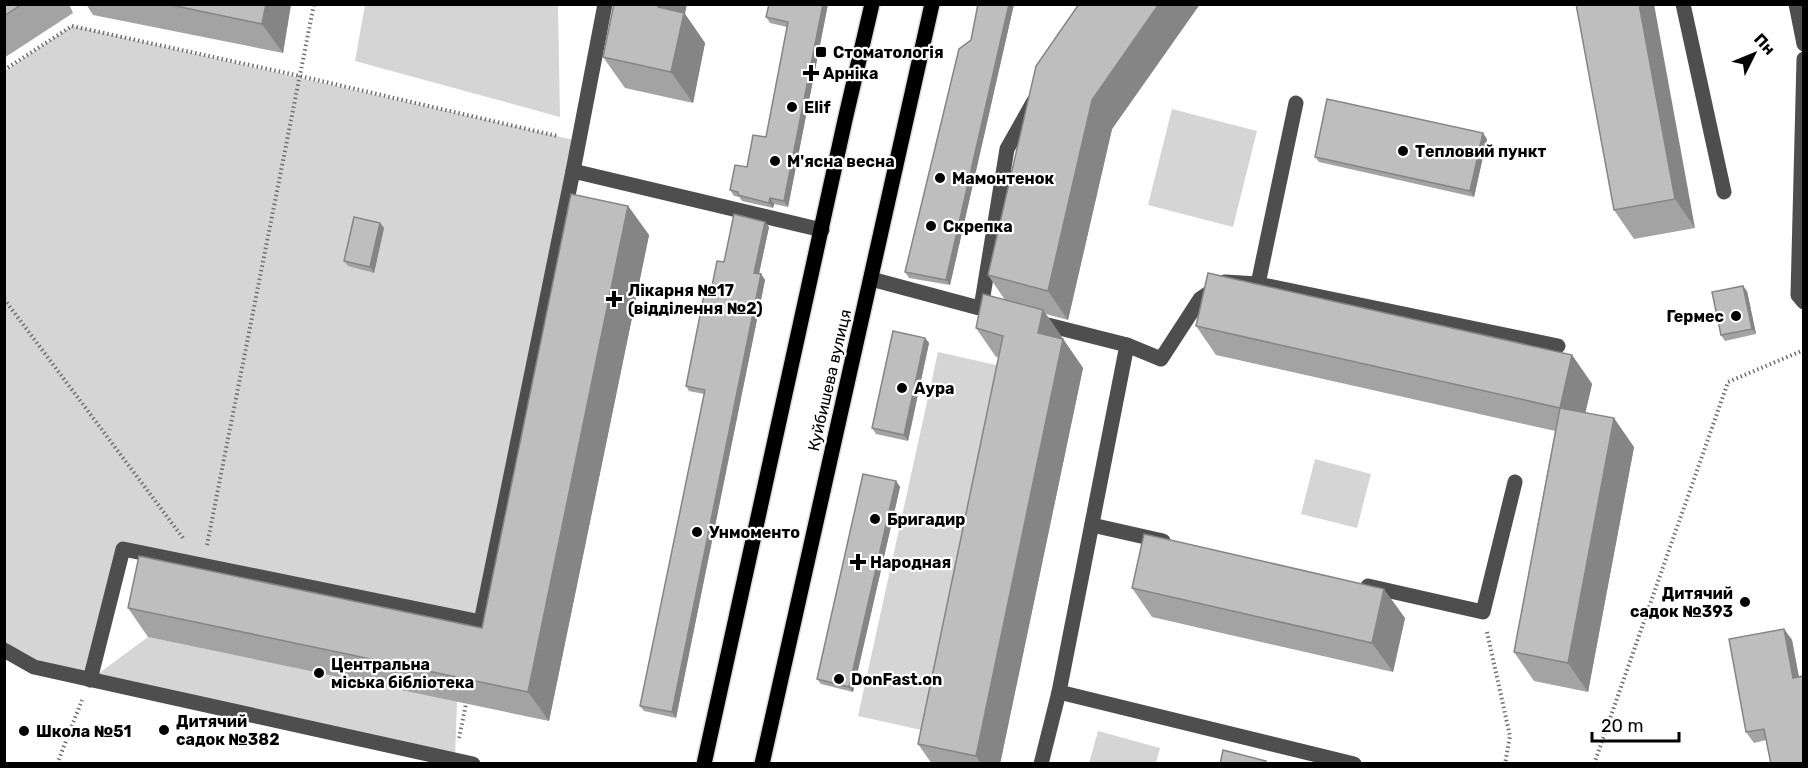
<svg xmlns="http://www.w3.org/2000/svg" width="1808" height="768" font-family="Rubik,sans-serif">
	<style>
		.green { fill: #d5d5d5 }
		.lines { fill: none; stroke-linecap: round; stroke-linejoin: round }
		.major-casing { stroke: #dbdbdb; stroke-width: 18 }
		.path { stroke: #707070; stroke-width: 4; stroke-dasharray: 1.5 3; stroke-linecap: butt }
		.minor { stroke: #4e4e4e; stroke-width: 15 }
		.major { stroke: #000; stroke-width: 15 }
		.wall { fill: #a3a3a3 }
		.shaded-wall { fill: #858585 }
		.building { fill: #bebebe; stroke: #858585; stroke-width: 1.5 }
		.poi-dot { fill: #000; stroke: #fff; stroke-width: 2 }
		.labels { text-anchor: middle; stroke-width: 4.5; stroke-linejoin: round; paint-order: stroke }
		.poi-label { font-size: 16px; font-weight: bold; fill: #000; stroke: #fff; text-anchor: start }
		.street-label { font-size: 16px; fill: #000; stroke: #fff }
	</style>
	<rect width="100%" height="100%" fill="#fff"/>
	<g class="green">
		<path d="M553 5 558 6 560 117 355 61 365 5Z"/>
		<path d="M72 26 578 141 481 622 123 550 91 679 148 637 457 701 455 760 34 667 5 650V71Z"/>
		<path d="M1172 109 1257 131 1233 227 1148 205Z"/>
		<path d="M938 352 1014 369 935 733 858 716Z"/>
		<path d="M1315 459 1371 474 1357 528 1301 514Z"/>
		<path d="M1098 731 1160 748 1156 763H1089Z"/>
	</g>
	<g class="lines">
		<g class="major-casing">
			<g id="major">
				<path d="M704 764 845 120 872 4"/>
				<path d="M762 764 932 4"/>
			</g>
		</g>
		<g class="path">
			<path d="M4 70 72 26 300 76 557 136"/>
			<path d="M4 299 183 538"/>
			<path d="M207 545 314 4"/>
			<path d="M1487 632 1510 736 1505 764"/>
			<path d="M459 738 466 704"/>
			<path d="M57 764 82 700"/>
			<path d="M1594 764 1728 382 1804 350"/>
		</g>
		<g class="minor">
			<path d="M1683 4 1724 192"/>
			<path d="M1796 4 1804 44"/>
			<path d="M1804 59 1798 295 1804 302"/>
			<path d="M573 171 605 4"/>
			<path d="M871 279 998 313"/>
			<path d="M1258 284 1296 103"/>
			<path d="M981 308 1007 149 1034 101"/>
			<path d="M1036 322 1127 345 1059 692 1041 764"/>
			<path d="M1127 345 1161 359 1200 299 1225 282 1258 284 1558 346"/>
			<path d="M1092 525 1163 541"/>
			<path d="M1368 586 1483 612 1515 482"/>
			<path d="M4 650 34 667 473 764"/>
			<path d="M90 680 123 549 481 622 573 171 822 230"/>
			<path d="M1059 692 1354 764"/>
		</g>
		<use href="#major" class="major"/>
	</g>
	<g class="wall">
		<path d="M4 4H69L73 13 4 58Z"/>
		<path d="M86 4H291L283 53 93 15Z"/>
		<path d="M769 4H828L788 207 774 204 773 208 742 201 739 197 734 196 730 190 747 167 766 137 787 27 770 23 766 17Z"/>
		<path d="M978 4H1014L950 285 909 278 905 272 971 40Z"/>
		<path d="M1079 4H1200L1112 129 1068 320 1046 314 1083 368 1000 764H932L918 744 999 357H996L976 328 1005 300 988 275Z"/>
		<path d="M1576 4 1695 228 1634 239 1614 210Z"/>
		<path d="M685 14 705 43 693 103 625 88 603 57Z"/>
		<path d="M1487 139 1474 197 1319 162 1315 157Z"/>
		<path d="M628 206 649 235 549 721 148 637 128 608 482 628Z"/>
		<path d="M765 222 769 227 759 274H761L765 280 676 718 644 711 640 706 704 394 689 391 686 386 711 291 724 262Z"/>
		<path d="M380 223 384 228 374 273 348 266 344 261Z"/>
		<path d="M1747 291 1756 334 1725 341 1721 335Z"/>
		<path d="M1196 326 1572 355 1592 384 1585 413 1634 447 1588 692 1534 681 1514 652 1555 431 1216 355Z"/>
		<path d="M925 338 929 343 908 441 876 434 872 428Z"/>
		<path d="M896 481 900 487 853 692 821 684 817 679Z"/>
		<path d="M1132 588 1405 618 1393 672 1152 617Z"/>
		<path d="M1784 629 1792 640 1799 677 1766 740 1754 743 1746 732Z"/>
	</g>
	<g class="shaded-wall">
		<path d="M266 4H291L283 53 262 24Z"/>
		<path d="M659 4H687L685 14 705 43 693 103 671 72 658 7Z"/>
		<path d="M823 4H828L788 207 784 201Z"/>
		<path d="M1009 4H1014L950 285 946 280Z"/>
		<path d="M1159 4H1200L1112 129 1068 320 1048 291 1092 100Z"/>
		<path d="M1639 4H1654L1695 228 1675 199Z"/>
		<path d="M1483 133 1487 139 1474 197 1470 191Z"/>
		<path d="M770 198 774 204 773 208 769 203Z"/>
		<path d="M628 206 649 235 549 721 528 692Z"/>
		<path d="M765 222 769 227 758 278 754 273Z"/>
		<path d="M380 223 384 228 374 273 370 267Z"/>
		<path d="M761 274 765 280 676 718 672 712Z"/>
		<path d="M1743 286 1747 291 1756 334 1752 329Z"/>
		<path d="M1043 310 1083 368 1000 764H981L976 756 1038 333Z"/>
		<path d="M925 338 929 343 908 441 904 435Z"/>
		<path d="M1572 355 1592 384 1580 437 1560 408Z"/>
		<path d="M1614 418 1634 447 1588 692 1568 663Z"/>
		<path d="M896 481 900 487 853 692 849 687Z"/>
		<path d="M1384 589 1405 618 1393 672 1372 643Z"/>
		<path d="M1784 629 1792 640 1801 689 1793 678Z"/>
	</g>
	<g class="building">
		<path d="M4 4H22L4 16Z"/>
		<path d="M166 4H266L262 24Z"/>
		<path d="M614 4H659L658 7 684 13 671 72 603 57Z"/>
		<path d="M769 4H823L784 201 770 198 769 203 738 195V192L730 190 735 165 747 167 753 135 766 137 788 22 766 17Z"/>
		<path d="M978 4H1009L946 280 905 272 959 49 971 40Z"/>
		<path d="M1079 4H1159L1092 100 1048 291 988 275 1036 66Z"/>
		<path d="M1576 4H1639L1675 199 1614 210Z"/>
		<path d="M1327 99 1483 133 1470 191 1315 157Z"/>
		<path d="M571 194 628 206 528 692 128 608 139 556 482 628Z"/>
		<path d="M734 214 765 222 754 273 761 274 672 712 640 706 705 390 686 386 705 290 711 291 717 261 724 262Z"/>
		<path d="M354 217 380 223 370 267 344 261Z"/>
		<path d="M1208 273 1572 355 1560 408 1196 326Z"/>
		<path d="M1743 286 1752 329 1721 335 1712 292Z"/>
		<path d="M983 294 1043 310 1038 333 1063 339 976 756 918 744 1003 336 976 328Z"/>
		<path d="M893 331 925 338 904 435 872 428Z"/>
		<path d="M1560 408 1614 418 1568 663 1514 652Z"/>
		<path d="M863 474 896 481 849 687 817 679Z"/>
		<path d="M1144 534 1384 589 1372 643 1132 588Z"/>
		<path d="M1784 629 1793 678 1803 676V764H1771L1764 729 1746 732 1729 639Z"/>
		<path d="M1223 750 1266 761 1265 764H1220Z"/>
	</g>
	<g class="poi-dot">
		<rect x="815" y="46" width="12" height="12" rx="3"/>
		<path d="M808 64h6v6h6v6h-6v6h-6v-6h-6v-6h6z"/>
		<circle cx="792" cy="107" r="6"/>
		<circle cx="1403" cy="151" r="6"/>
		<circle cx="775" cy="161" r="6"/>
		<circle cx="940" cy="178" r="6"/>
		<circle cx="931" cy="226" r="6"/>
		<path d="M611 290h6v6h6v6h-6v6h-6v-6h-6v-6h6z"/>
		<circle cx="1736" cy="316" r="6"/>
		<circle cx="902" cy="388" r="6"/>
		<circle cx="875" cy="519" r="6"/>
		<circle cx="697" cy="532" r="6"/>
		<path d="M855 553h6v6h6v6h-6v6h-6v-6h-6v-6h6z"/>
		<circle cx="1745" cy="602" r="6"/>
		<circle cx="319" cy="673" r="6"/>
		<circle cx="839" cy="679" r="6"/>
		<circle cx="164" cy="730" r="6"/>
		<circle cx="24" cy="731" r="6"/>
	</g>
	<g class="labels">
		<g class="poi-label">
			<text x="833" y="58">Стоматологія</text>
			<text x="823" y="79">Арніка</text>
			<text x="804" y="113">Elif</text>
			<text x="1415" y="157">Тепловий пункт</text>
			<text x="787" y="167">М'ясна весна</text>
			<text x="952" y="184">Мамонтенок</text>
			<text x="943" y="232">Скрепка</text>
			<text x="628" y="296">Лікарня №17<tspan x="628" dy="18">(відділення №2)</tspan></text>
			<text x="1724" y="322" text-anchor="end">Гермес</text>
			<text x="914" y="394">Аура</text>
			<text x="887" y="525">Бригадир</text>
			<text x="709" y="538">Унмоменто</text>
			<text x="870" y="568">Народная</text>
			<text x="1733" y="599" text-anchor="end">Дитячий<tspan x="1733" dy="18">садок №393</tspan></text>
			<text x="331" y="670">Центральна<tspan x="331" dy="18">міська бібліотека</tspan></text>
			<text x="851" y="685">DonFast.on</text>
			<text x="176" y="727">Дитячий<tspan x="176" dy="18">садок №382</tspan></text>
			<text x="36" y="737">Школа №51</text>
		</g>
		<g class="street-label">
			<text transform="translate(829 380) rotate(-77)" y="6">Куйбишева вулиця</text>
		</g>
	</g>
	<rect width="1808" height="768" fill="none" stroke="#000000" stroke-width="12"/>
	<g transform="translate(1754 54) rotate(47)" stroke="#ffffff" stroke-width="4.5" paint-order="stroke">
	<path d="M0-4.5L10 22L0 15L-10 22Z" fill="#000000"/>
	<text y="-9" font-size="16" font-weight="bold" text-anchor="middle" fill="#000000">Пн</text>
	</g>
	<path d="M1592 732v9h87v-9" fill="none" stroke="#000000" stroke-width="3"/>
	<text x="1601" y="732" font-size="18" fill="#000000" stroke="#ffffff" stroke-width="4.5" paint-order="stroke">20 m</text>
</svg>
